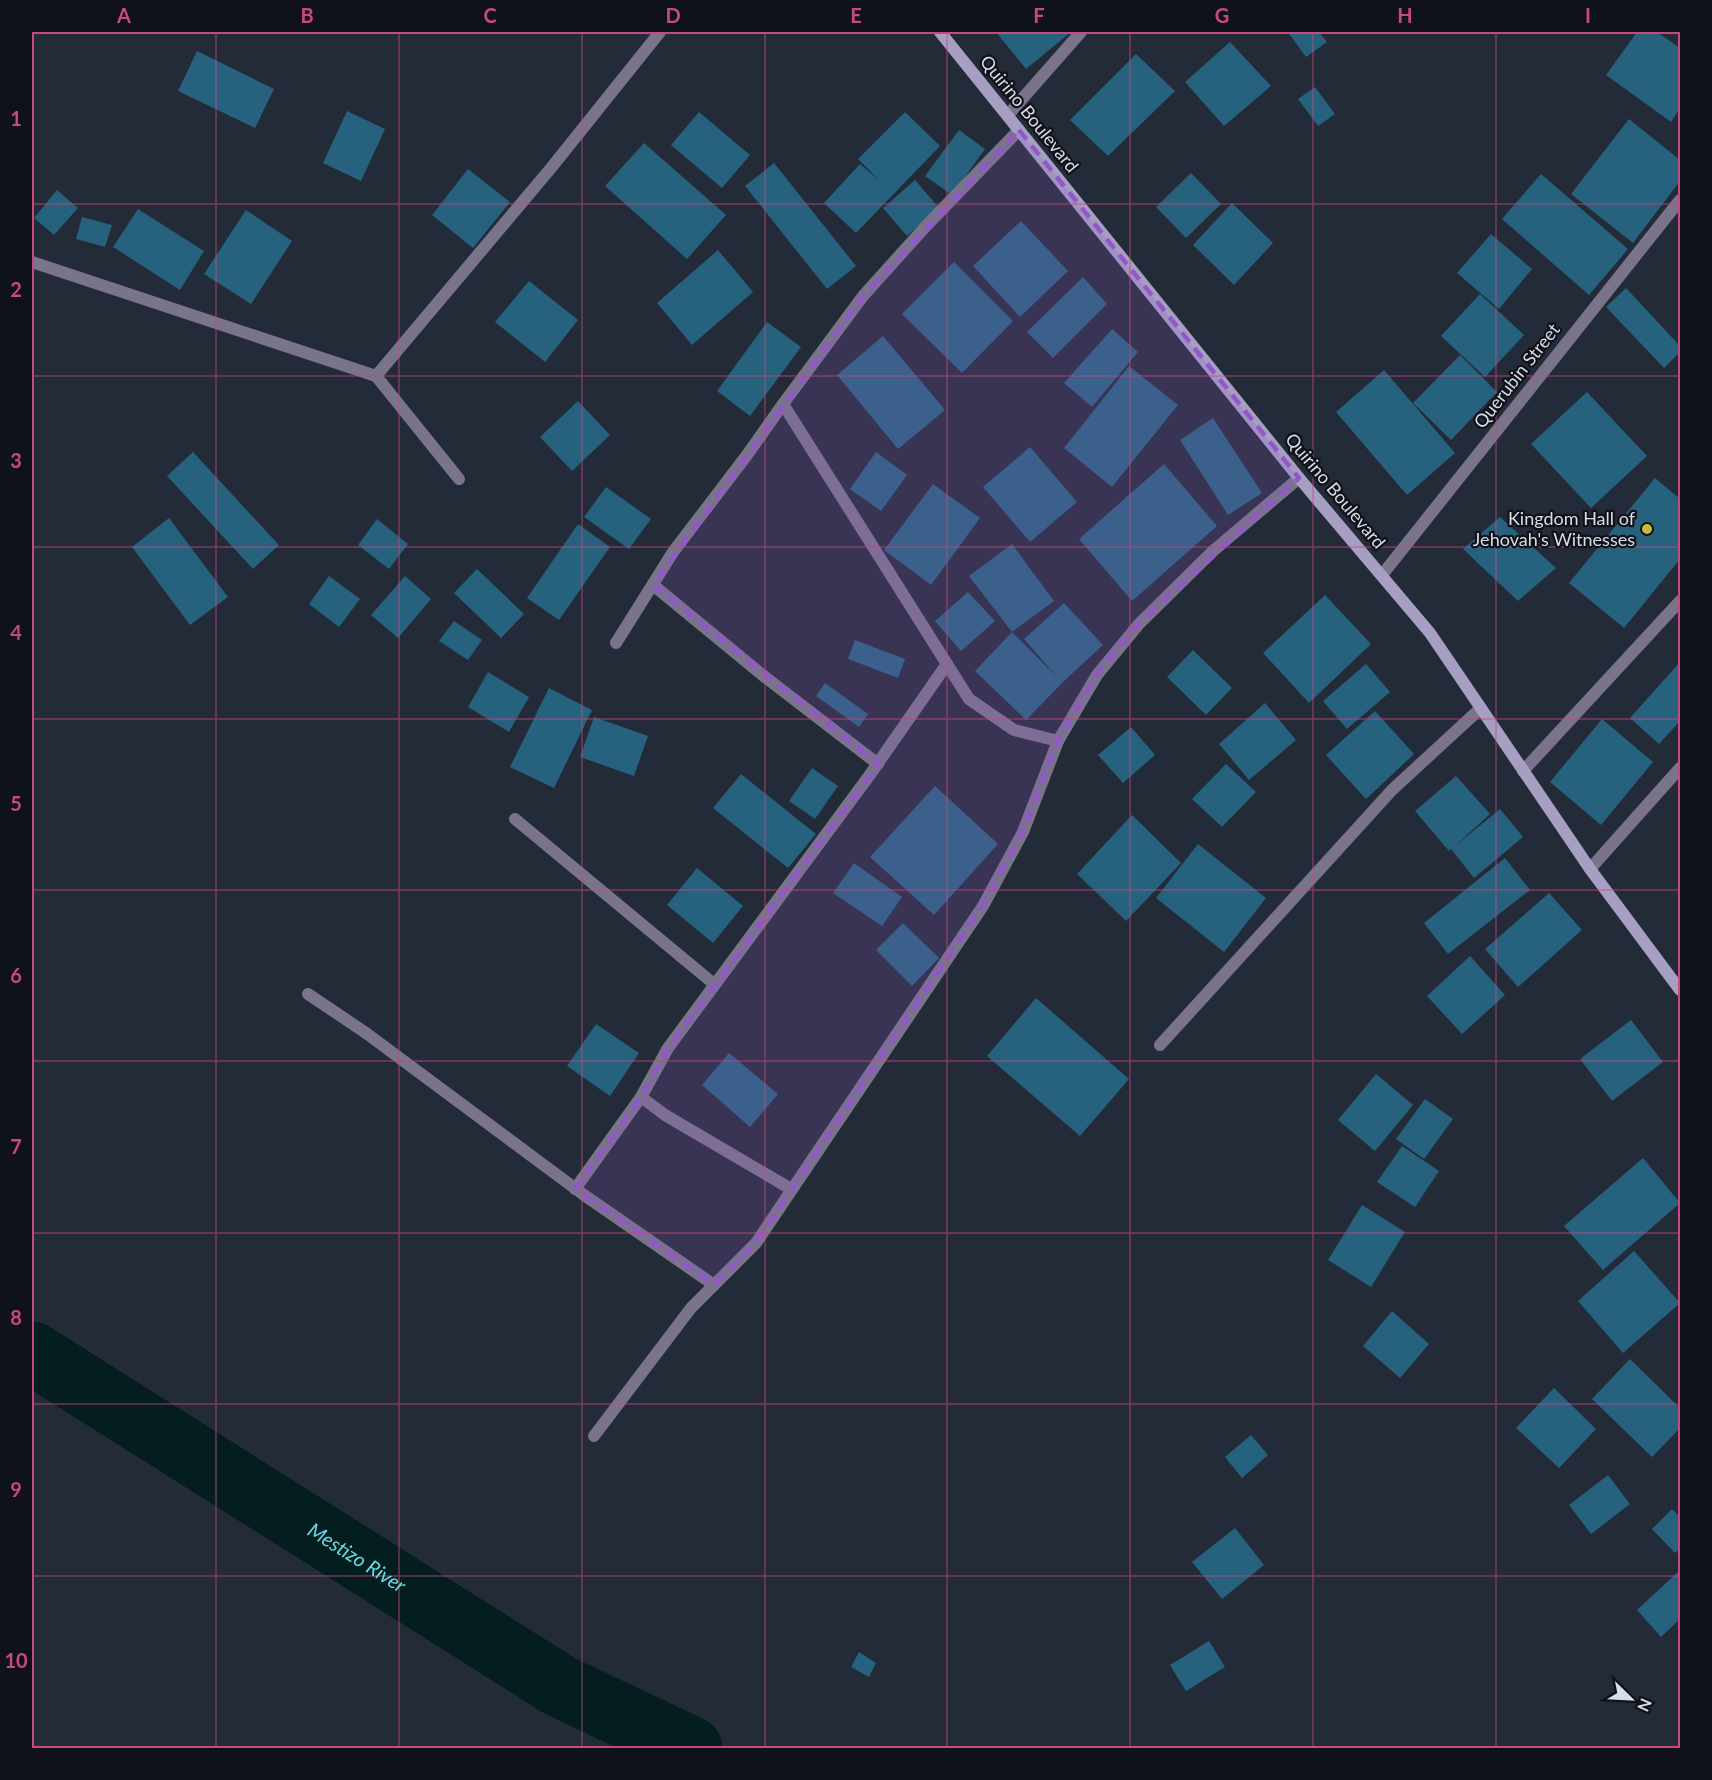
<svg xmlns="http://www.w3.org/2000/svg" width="1712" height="1780" font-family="Lato,sans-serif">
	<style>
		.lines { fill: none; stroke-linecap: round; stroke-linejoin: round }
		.river { stroke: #041d1e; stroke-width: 63 }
		.building { fill: #26627e }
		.street { stroke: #7a748b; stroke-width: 12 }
		.secondary { stroke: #a79fc2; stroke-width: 12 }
		.marked { fill: #9258c9; fill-opacity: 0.2; stroke: #9258c9; stroke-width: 4.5; stroke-dasharray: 12 8; stroke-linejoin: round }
		.grid { fill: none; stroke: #c8497e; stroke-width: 1.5; stroke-opacity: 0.55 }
		.poi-dot { fill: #c7bb3b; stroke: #0f1219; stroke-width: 2 }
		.labels { text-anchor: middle; stroke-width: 4.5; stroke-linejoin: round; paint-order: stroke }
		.street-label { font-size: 18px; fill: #d8dde7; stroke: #0f1219 }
		.poi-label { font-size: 18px; fill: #d8dde7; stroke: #0f1219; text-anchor: end }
		.water-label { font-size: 20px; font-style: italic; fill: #65dce2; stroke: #0f1219 }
		.neatline { fill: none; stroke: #c8497e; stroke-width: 2 }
		.grid-label { font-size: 20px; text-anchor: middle; font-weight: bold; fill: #c8497e }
	</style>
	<rect width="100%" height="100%" fill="#232a38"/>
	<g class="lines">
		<path class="river" id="s1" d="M32 1353 560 1686 691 1748"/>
	</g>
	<g class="building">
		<path d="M996 32H1071L1026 69Z"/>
		<path d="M1288 32H1319L1327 42 1306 57Z"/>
		<path d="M1637 32H1657L1680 48V108L1671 122 1606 75Z"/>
		<path d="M1230 42 1271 86 1224 126 1185 82Z"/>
		<path d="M197 51 274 89 255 128 178 91Z"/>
		<path d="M1136 54 1175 91 1108 156 1070 120Z"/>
		<path d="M1315 87 1335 114 1318 126 1298 99Z"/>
		<path d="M347 111 385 129 361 181 323 163Z"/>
		<path d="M699 112 750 155 722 188 671 145Z"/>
		<path d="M905 112 940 146 856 233 824 203 860 164 880 181 858 159Z"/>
		<path d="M1629 119 1680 160V181L1633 243 1571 194Z"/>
		<path d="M959 130 985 149 952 195 925 176Z"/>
		<path d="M644 143 726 215 687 259 605 186Z"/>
		<path d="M774 163 856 266 827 289 745 186Z"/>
		<path d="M468 169 510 202 473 248 432 215Z"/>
		<path d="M1191 173 1221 204 1186 238 1156 207Z"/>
		<path d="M1541 174 1628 249 1589 295 1502 219Z"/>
		<path d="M915 180 939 208 907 236 883 208Z"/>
		<path d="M57 190 78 208 54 235 34 218Z"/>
		<path d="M1232 203 1273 243 1234 285 1193 245Z"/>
		<path d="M138 209 204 251 180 290 113 247Z"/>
		<path d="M246 210 292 241 251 304 204 274Z"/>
		<path d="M82 217 112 225 105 247 76 239Z"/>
		<path d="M1021 221 1068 271 1020 317 973 266Z"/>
		<path d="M1491 234 1532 269 1499 309 1457 273Z"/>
		<path d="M718 250 753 292 692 345 657 303Z"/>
		<path d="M954 262 1013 321 962 373 902 314Z"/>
		<path d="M1083 277 1107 304 1053 358 1027 332Z"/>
		<path d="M529 281 578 320 545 362 495 322Z"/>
		<path d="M1626 288 1680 346V352L1664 368 1606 307Z"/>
		<path d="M1480 294 1524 335 1485 377 1441 336Z"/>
		<path d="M767 322 801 347 750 416 717 391Z"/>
		<path d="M1112 329 1138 352 1092 407 1064 383Z"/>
		<path d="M883 336 945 410 898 449 837 375Z"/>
		<path d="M1460 355 1497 392 1451 440 1413 403Z"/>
		<path d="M1129 366 1178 405 1112 487 1064 448Z"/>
		<path d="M1384 370 1455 453 1407 495 1336 412Z"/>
		<path d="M1587 392 1647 456 1591 508 1531 444Z"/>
		<path d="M578 401 610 435 572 471 540 437Z"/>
		<path d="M1213 418 1262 493 1228 515 1180 440Z"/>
		<path d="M1030 447 1077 502 1030 542 983 487Z"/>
		<path d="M193 452 279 545 253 569 167 476Z"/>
		<path d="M876 452 907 475 881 511 850 489Z"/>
		<path d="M1164 464 1217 526 1132 601 1079 539Z"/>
		<path d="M1655 478 1680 499V559L1624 628 1569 583Z"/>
		<path d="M933 484 980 518 931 585 884 550Z"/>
		<path d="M606 487 651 519 629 549 584 517Z"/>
		<path d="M1500 517 1556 568 1518 601 1463 549Z"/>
		<path d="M169 518 228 597 190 625 132 547Z"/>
		<path d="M377 519 408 544 389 569 358 545Z"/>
		<path d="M578 524 610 547 559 620 527 598Z"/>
		<path d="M1012 544 1054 601 1012 632 969 576Z"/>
		<path d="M477 569 524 614 501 638 454 593Z"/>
		<path d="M329 576 360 599 339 627 309 604Z"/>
		<path d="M405 576 431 599 398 638 371 615Z"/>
		<path d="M968 592 995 621 961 651 935 621Z"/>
		<path d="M1325 595 1371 644 1309 703 1263 653Z"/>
		<path d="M1064 603 1103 645 1063 682 1026 720 975 671 1012 632 1057 677 1024 639Z"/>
		<path d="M454 621 482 640 468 660 439 641Z"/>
		<path d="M855 640 905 659 898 678 848 659Z"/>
		<path d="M1193 650 1232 688 1206 715 1167 677Z"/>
		<path d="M1680 662V721L1659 744 1630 718Z"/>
		<path d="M1366 664 1390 692 1347 729 1323 701Z"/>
		<path d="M488 672 529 697 509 732 468 707Z"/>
		<path d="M825 683 868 714 859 727 816 696Z"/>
		<path d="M549 688 592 710 554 788 510 767Z"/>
		<path d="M1265 703 1296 740 1249 780 1219 744Z"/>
		<path d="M1375 711 1414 754 1366 799 1326 755Z"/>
		<path d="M594 717 648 736 634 776 580 757Z"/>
		<path d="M1602 719 1653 762 1601 825 1550 782Z"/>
		<path d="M1131 727 1155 755 1123 783 1098 755Z"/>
		<path d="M1226 764 1256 792 1222 827 1192 799Z"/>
		<path d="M812 768 838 786 815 819 789 801Z"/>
		<path d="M741 774 816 834 788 868 713 808Z"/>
		<path d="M1456 776 1490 814 1455 846 1500 809 1523 837 1474 878 1451 849 1449 851 1415 811Z"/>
		<path d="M935 786 998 844 934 915 870 857Z"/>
		<path d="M1132 815 1181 863 1126 921 1077 874Z"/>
		<path d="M1198 844 1266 898 1224 952 1156 898Z"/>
		<path d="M1505 858 1530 890 1448 954 1424 923Z"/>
		<path d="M854 863 902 897 882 926 833 893Z"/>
		<path d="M697 868 743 906 713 943 667 905Z"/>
		<path d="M1549 893 1582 930 1518 987 1485 949Z"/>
		<path d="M903 923 939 958 912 986 876 950Z"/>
		<path d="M1470 956 1505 995 1462 1034 1427 996Z"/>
		<path d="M1036 998 1129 1079 1080 1136 987 1056Z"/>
		<path d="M1631 1020 1663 1062 1612 1101 1580 1059Z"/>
		<path d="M596 1024 639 1053 610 1096 567 1066Z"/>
		<path d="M729 1053 778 1094 750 1127 702 1085Z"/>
		<path d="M1376 1074 1413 1105 1375 1151 1338 1120Z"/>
		<path d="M1425 1099 1453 1119 1424 1159 1396 1139Z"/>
		<path d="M1402 1146 1439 1171 1415 1207 1377 1182Z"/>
		<path d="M1643 1158 1680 1203 1603 1270 1564 1226Z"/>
		<path d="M1362 1205 1405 1232 1371 1287 1328 1260Z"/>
		<path d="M1634 1251 1680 1303 1623 1353 1578 1301Z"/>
		<path d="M1392 1311 1429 1344 1400 1378 1363 1346Z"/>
		<path d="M1630 1359 1680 1408V1428L1652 1457 1592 1399Z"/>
		<path d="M1554 1388 1596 1429 1559 1468 1516 1428Z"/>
		<path d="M1251 1435 1268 1455 1242 1478 1225 1457Z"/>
		<path d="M1608 1475 1630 1504 1591 1534 1569 1505Z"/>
		<path d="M1672 1509 1680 1517V1548L1675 1553 1652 1529Z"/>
		<path d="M1235 1528 1264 1565 1222 1599 1192 1562Z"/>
		<path d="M1680 1570V1619L1661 1637 1637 1610Z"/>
		<path d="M1209 1641 1225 1667 1186 1691 1170 1665Z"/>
		<path d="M859 1652 876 1663 869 1677 851 1667Z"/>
	</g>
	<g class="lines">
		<g class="street">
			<path d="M1008 115 1081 32"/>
			<path d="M32 262 376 376 459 479"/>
			<path d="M376 376 551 168 660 32"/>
			<path d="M783 404 969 699 1014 730 1058 741"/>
			<path d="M1382 575 1680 200"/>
			<path d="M653 585 765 677 878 764"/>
			<path d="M616 643 673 552 747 455 783 404 863 296 926 226 1019 130"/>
			<path d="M1523 771 1680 601"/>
			<path d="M515 819 714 984"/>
			<path d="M1590 869 1680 768"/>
			<path d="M308 994 366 1033 584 1195 714 1285"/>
			<path d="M1160 1045 1392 790 1481 708"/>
			<path d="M575 1189 641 1097"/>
			<path d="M791 1189 665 1115 641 1097 668 1048 869 776 947 664"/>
			<path d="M594 1436 691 1308 756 1243 983 906 1023 832 1058 741 1097 675 1139 624 1213 551 1299 478"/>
		</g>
		<path class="secondary" d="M940 32 1299 478 1430 633 1590 869 1680 990"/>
	</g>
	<path class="marked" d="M1019 130 1299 478 1139 624 1097 675 1058 741 1023 832 983 906 756 1243 714 1285 575 1189 641 1097 668 1048 878 764 653 585 863 296Z"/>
	<path class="grid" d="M216 32V1748M399 32V1748M582 32V1748M765 32V1748M947 32V1748M1130 32V1748M1313 32V1748M1496 32V1748M32 204H1680M32 376H1680M32 547H1680M32 719H1680M32 890H1680M32 1061H1680M32 1233H1680M32 1404H1680M32 1576H1680"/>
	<circle class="poi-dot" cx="1647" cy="529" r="6"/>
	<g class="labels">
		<g class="street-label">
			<text transform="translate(1029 114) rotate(51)" y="6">Quirino Boulevard</text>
			<text transform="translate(1517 376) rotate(-52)" y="6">Querubin Street</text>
			<text transform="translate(1335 491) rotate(50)" y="6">Quirino Boulevard</text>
		</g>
		<g class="poi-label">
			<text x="1635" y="525">Kingdom Hall of<tspan x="1635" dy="21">Jehovah's Witnesses</tspan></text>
		</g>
		<g class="water-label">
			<text dy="7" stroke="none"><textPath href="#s1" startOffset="384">Mestizo River</textPath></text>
		</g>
	</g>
	<rect width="1712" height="1780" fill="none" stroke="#0f1219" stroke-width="66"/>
	<g transform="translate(1631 1699) rotate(114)" stroke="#0f1219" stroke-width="4.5" paint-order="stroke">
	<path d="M0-4.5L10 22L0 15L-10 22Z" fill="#d8dde7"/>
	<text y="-9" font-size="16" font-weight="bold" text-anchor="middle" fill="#d8dde7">N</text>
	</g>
	<rect x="33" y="33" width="1646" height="1714" class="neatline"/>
	<g class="grid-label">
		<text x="124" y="23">A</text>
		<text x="307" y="23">B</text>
		<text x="490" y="23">C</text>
		<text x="673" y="23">D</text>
		<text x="856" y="23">E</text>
		<text x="1039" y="23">F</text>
		<text x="1222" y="23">G</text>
		<text x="1405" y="23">H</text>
		<text x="1588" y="23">I</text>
		<text x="16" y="126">1</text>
		<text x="16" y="297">2</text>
		<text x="16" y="468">3</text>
		<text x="16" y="640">4</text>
		<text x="16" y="811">5</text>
		<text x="16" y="983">6</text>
		<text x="16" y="1154">7</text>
		<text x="16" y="1325">8</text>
		<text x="16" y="1497">9</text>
		<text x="16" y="1668">10</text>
	</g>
</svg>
